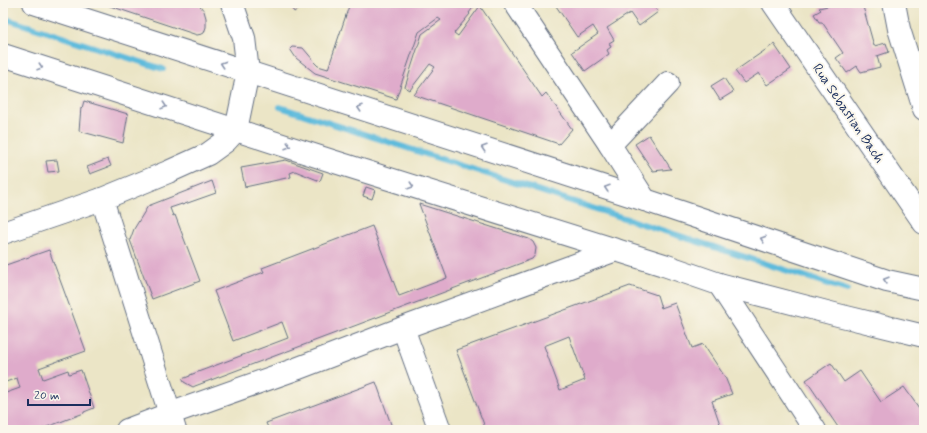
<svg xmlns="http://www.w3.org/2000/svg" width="927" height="433" font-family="Mynerve,sans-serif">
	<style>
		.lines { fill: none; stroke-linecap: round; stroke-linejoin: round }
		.stream { stroke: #5ebbdc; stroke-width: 6 }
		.building { fill: #dfabcb; fill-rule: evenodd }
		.minor-casing { stroke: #646f82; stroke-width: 24 }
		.minor { stroke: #fff; stroke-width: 22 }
		.oneway { stroke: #8d97ae }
		.labels { text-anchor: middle; stroke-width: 4; stroke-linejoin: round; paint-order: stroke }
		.street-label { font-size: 14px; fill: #1b2f5e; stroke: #fbf7ec }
	</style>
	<rect width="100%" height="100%" fill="#fbf7ec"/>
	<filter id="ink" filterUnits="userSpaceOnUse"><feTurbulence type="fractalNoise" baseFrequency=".025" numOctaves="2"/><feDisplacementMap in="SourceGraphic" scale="8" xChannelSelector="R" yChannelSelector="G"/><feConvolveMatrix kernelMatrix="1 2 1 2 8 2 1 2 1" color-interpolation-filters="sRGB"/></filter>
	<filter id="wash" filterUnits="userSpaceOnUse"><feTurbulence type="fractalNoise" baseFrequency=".012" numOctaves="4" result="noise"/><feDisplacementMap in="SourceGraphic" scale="16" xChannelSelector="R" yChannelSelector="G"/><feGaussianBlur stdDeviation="0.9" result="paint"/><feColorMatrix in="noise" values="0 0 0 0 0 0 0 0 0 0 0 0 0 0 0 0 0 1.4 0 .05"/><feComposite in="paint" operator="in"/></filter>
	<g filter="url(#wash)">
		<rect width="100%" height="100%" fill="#ebe5c6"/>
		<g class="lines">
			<g class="stream">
				<path d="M3 18 163 69"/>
				<path d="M280 107 847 290"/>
			</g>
		</g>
		<g id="blocks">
			<g class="building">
				<path d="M101 3H198L204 11 206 18V27L204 33 202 34 197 35Z"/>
				<path d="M288 3H307L294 12Z"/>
				<path d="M350 3H473L475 5 469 13 470 14 454 33 458 36 480 6 542 97 546 93 572 129 559 144 414 95 435 67 430 64 410 90 405 87 422 34 441 20 438 18 419 32 396 99 315 73 296 58 290 49 292 47 303 48 314 61H313L318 66 328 69Z"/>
				<path d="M554 3H651L658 12 639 26 630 13 607 28 614 40 609 43 611 47 607 50 609 54 585 71 572 52 598 34 593 26 577 37Z"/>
				<path d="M840 3H862L874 46 886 43 889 52 877 56 880 67 861 72 857 66 847 73 836 58 843 53 822 22H819L814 14 821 10 819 8Z"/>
				<path d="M774 44 791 69 767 85 759 73 744 83 735 71Z"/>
				<path d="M724 78 733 92 720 100 711 86Z"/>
				<path d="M84 101 128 114 123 143 79 131 81 107 82 108Z"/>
				<path d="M649 135 671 169 653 171 635 144Z"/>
				<path d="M108 159 111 166 90 174 87 167Z"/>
				<path d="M57 160 59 171 48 172 46 161Z"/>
				<path d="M286 160 323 173 320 181 295 171 290 173 291 177 245 187 241 168Z"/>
				<path d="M212 181 216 193 182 205V204L170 208 173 216 175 215 200 281 152 299 130 240 134 229 148 206Z"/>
				<path d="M366 187 375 190 372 199 363 196Z"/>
				<path d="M419 204 529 239 533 242 536 248 535 255 532 259 195 386 193 387 184 382 183 380 182 379 190 376V375L288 338 282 322 233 341 214 291 264 272 262 268 372 226 399 296 447 278Z"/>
				<path d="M49 250 86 351 39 368 43 379 68 370 69 374 81 370 94 408 84 412V413L39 430H3V394L20 388 17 378 3 383V266Z"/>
				<path d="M630 286 657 295 661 308 675 303 692 348 703 344 725 377 732 394 712 401 722 430H486L456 350ZM569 336 585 380 560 390 544 346Z"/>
				<path d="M831 363 844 382 860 371 881 402 904 387 924 415V430H840L806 380Z"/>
				<path d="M376 382 393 430H269L266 423Z"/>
			</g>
		</g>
	</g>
	<g filter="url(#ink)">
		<use href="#blocks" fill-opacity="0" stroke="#646f82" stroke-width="1"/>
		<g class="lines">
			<g class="minor-casing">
				<g id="minor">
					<path d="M34 3 645 200 887 281 924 289"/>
					<path d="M515 3 610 145 645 200"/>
					<path d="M773 3 924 223"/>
					<path d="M894 3 899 29 924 109"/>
					<path d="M3 55 332 161 664 265 719 284 838 315 924 336"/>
					<path d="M610 145 668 83"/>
					<path d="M102 199 175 430"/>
					<path d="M3 233 102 199 168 172 208 154 226 141 236 130 248 72 244 38 232 3"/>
					<path d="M719 284 815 430"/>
					<path d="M403 328 440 430"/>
					<path d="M127 430 169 414 296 369 403 328 616 250"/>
				</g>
			</g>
			<use href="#minor" class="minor"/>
		</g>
		<defs><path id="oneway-chevron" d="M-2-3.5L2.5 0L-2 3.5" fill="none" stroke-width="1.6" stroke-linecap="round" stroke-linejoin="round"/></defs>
		<g class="oneway">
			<use href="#oneway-chevron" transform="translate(223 64) rotate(-162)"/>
			<use href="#oneway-chevron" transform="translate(40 67) rotate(18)"/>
			<use href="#oneway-chevron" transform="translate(164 106) rotate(18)"/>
			<use href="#oneway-chevron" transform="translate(360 108) rotate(-162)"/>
			<use href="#oneway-chevron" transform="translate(288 146) rotate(18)"/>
			<use href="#oneway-chevron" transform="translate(484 148) rotate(-162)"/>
			<use href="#oneway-chevron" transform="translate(411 186) rotate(18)"/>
			<use href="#oneway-chevron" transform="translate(607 188) rotate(-162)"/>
			<use href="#oneway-chevron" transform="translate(763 239) rotate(-162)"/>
			<use href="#oneway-chevron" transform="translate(886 280) rotate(-164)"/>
		</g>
	</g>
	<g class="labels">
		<g class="street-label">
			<text transform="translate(849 113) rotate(56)" y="5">Rua Sebastian Bach</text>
		</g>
	</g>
	<rect width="927" height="433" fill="none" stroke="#fbf7ec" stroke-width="16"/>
	<path d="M28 399v6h62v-6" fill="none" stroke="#1b2f5e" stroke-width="2"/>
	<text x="34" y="399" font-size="12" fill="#1b2f5e" stroke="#fbf7ec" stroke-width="3" paint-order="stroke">20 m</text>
</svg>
